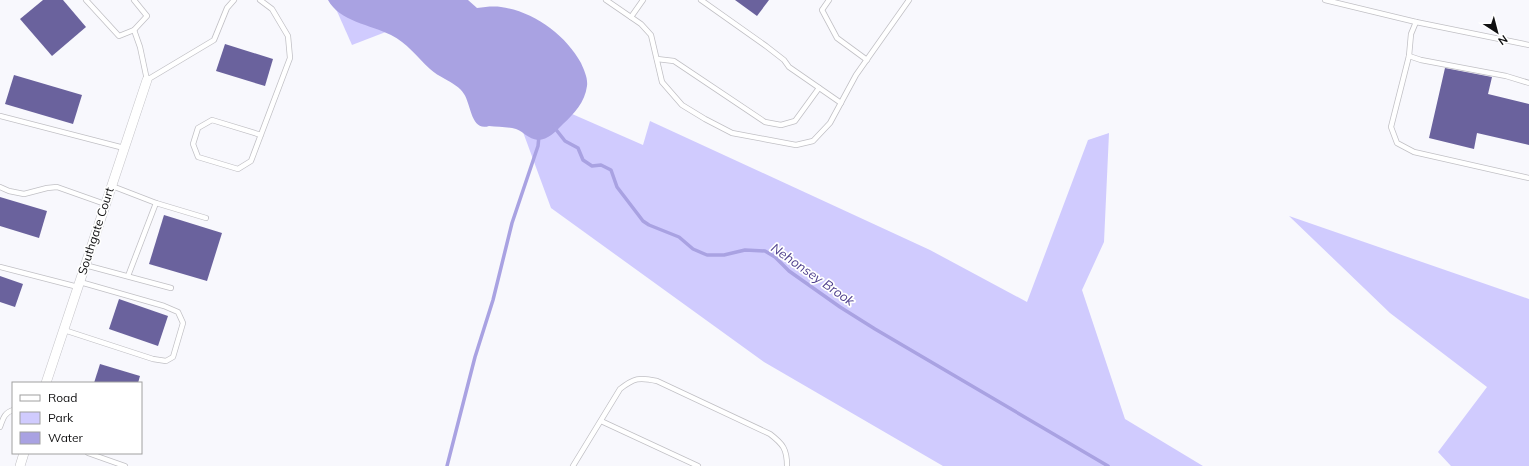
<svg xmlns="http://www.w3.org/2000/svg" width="1529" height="466" font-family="Mulish,sans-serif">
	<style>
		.green { fill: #d0cbfe }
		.water { fill: #a9a2e2 }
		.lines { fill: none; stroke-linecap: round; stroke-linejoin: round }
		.stream { stroke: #a9a2e2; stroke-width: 3.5 }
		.building { fill: #6a629d }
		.service-casing { stroke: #c1c0c5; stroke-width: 6 }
		.minor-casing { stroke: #c1c0c5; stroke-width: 10 }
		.service { stroke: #fff; stroke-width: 4.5 }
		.minor { stroke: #fff; stroke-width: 9 }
		.labels { text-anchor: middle; stroke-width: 3.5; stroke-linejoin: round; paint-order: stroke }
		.street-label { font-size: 12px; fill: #111112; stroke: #fff }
		.water-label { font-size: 13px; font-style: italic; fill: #4f408d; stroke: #fff }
	</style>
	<rect width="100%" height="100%" fill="#f8f8fd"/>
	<g class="green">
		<path d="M332 0 409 23 352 45Z"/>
		<path d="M563 110 643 145 650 121 930 250 1027 302 1088 140 1109 133 1104 242 1082 290 1125 419 1203 466H943L764 362 551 208 516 113Z"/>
		<path d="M1289 216 1529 299V466H1451L1438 452 1487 387 1390 313Z"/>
	</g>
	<path class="water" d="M328 0H468L477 8C485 7 493 6 501 7 533 11 566 35 581 63 584 70 588 78 587 86 585 102 574 114 563 124 556 131 548 140 538 140 528 139 524 132 516 129 508 127 498 127 489 126 471 132 471 104 464 94 460 87 452 83 445 79 440 76 434 73 430 69 417 57 407 43 391 35 371 25 339 21 328 0Z"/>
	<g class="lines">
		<g class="stream">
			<path d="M554 127 565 141 578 148 583 160 592 166 601 165 611 170 617 187 643 221 649 225 679 237 693 249 707 255H724L745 250 765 251 775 257 789 271 840 307 875 329 1108 466"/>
			<path d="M447 466 475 357 493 300 512 223 538 146 539 136"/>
		</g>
	</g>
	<g class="building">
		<path d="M43 0H63L86 27 52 56 20 19Z"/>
		<path d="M735 0H769L757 16Z"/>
		<path d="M225 44 273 59 265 86 216 71Z"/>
		<path d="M1445 68 1492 77 1488 94 1529 104V145L1477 133 1474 149 1429 138Z"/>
		<path d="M14 75 82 95 73 124 5 104Z"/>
		<path d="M0 197 47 211 39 238 0 226Z"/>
		<path d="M164 215 222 233 207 281 149 264Z"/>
		<path d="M0 276 23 284 15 307 0 302Z"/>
		<path d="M119 299 168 316 158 346 109 329Z"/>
		<path d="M100 364 140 376 138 383H94Z"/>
	</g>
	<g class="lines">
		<g class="service-casing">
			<g id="service">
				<path d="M86 0 119 36 134 30 147 16 134 0"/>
				<path d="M260 0 272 9 288 36 290 58 251 161 238 169 198 157 193 144 198 128 212 120 261 135"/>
				<path d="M606 0 641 24 651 35 662 82 682 105 705 119 732 133 796 145 813 141 830 123 856 75 909 0"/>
				<path d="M701 0 766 46 784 60 789 67 841 103"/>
				<path d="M829 0 822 10 837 38 867 60"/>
				<path d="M1325 0 1416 22"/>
				<path d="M631 17 643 0"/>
				<path d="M134 30 140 47 147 80 214 40 227 8 234 0"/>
				<path d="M1529 45 1416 22 1411 34 1409 56 1391 127 1397 143 1414 152 1529 178"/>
				<path d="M1409 56 1421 60 1506 76 1529 83"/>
				<path d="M657 59 674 61 765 122 781 125 795 121 819 88"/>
				<path d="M0 116 124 148"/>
				<path d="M112 186 156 203 206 218"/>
				<path d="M0 187 9 191 24 194 47 188 57 187 105 204"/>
				<path d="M85 265 171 288"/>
				<path d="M0 267 78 287"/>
				<path d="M128 276 156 203"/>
				<path d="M64 330 153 359 166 361 173 357 183 323 178 312 164 306 80 282"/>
				<path d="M601 421 698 466"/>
				<path d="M0 427C3 419 4 413 13 410"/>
				<path d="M88 453 125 466"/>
				<path d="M573 466 620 389C634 378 639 377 657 381L770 434C783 444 787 449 787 466"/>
			</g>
		</g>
		<g class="minor-casing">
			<g id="minor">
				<path d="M46 383 147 80"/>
				<path d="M20 466 24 453"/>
			</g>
		</g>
		<use href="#service" class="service"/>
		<use href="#minor" class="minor"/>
	</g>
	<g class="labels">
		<g class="street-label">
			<text transform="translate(96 231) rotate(-72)" y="4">Southgate Court</text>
		</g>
		<g class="water-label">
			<text transform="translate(813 274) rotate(35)" y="5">Nehonsey Brook</text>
		</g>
	</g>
	<rect x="12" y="382" width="130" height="72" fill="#ffffff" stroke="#a0a0a0"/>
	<rect x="20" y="395" width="20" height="6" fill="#ffffff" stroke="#a0a0a0"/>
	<text x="48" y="402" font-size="12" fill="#111112">Road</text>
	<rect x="20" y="412" width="20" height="12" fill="#d0cbfe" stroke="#a0a0a0"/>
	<text x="48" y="422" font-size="12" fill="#111112">Park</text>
	<rect x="20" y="432" width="20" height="12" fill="#a9a2e2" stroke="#a0a0a0"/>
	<text x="48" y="442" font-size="12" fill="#111112">Water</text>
	<g transform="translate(1497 32) rotate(144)" stroke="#ffffff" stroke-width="3" paint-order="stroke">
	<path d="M0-3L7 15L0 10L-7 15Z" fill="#111112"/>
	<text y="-6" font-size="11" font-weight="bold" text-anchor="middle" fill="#111112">N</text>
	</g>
</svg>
